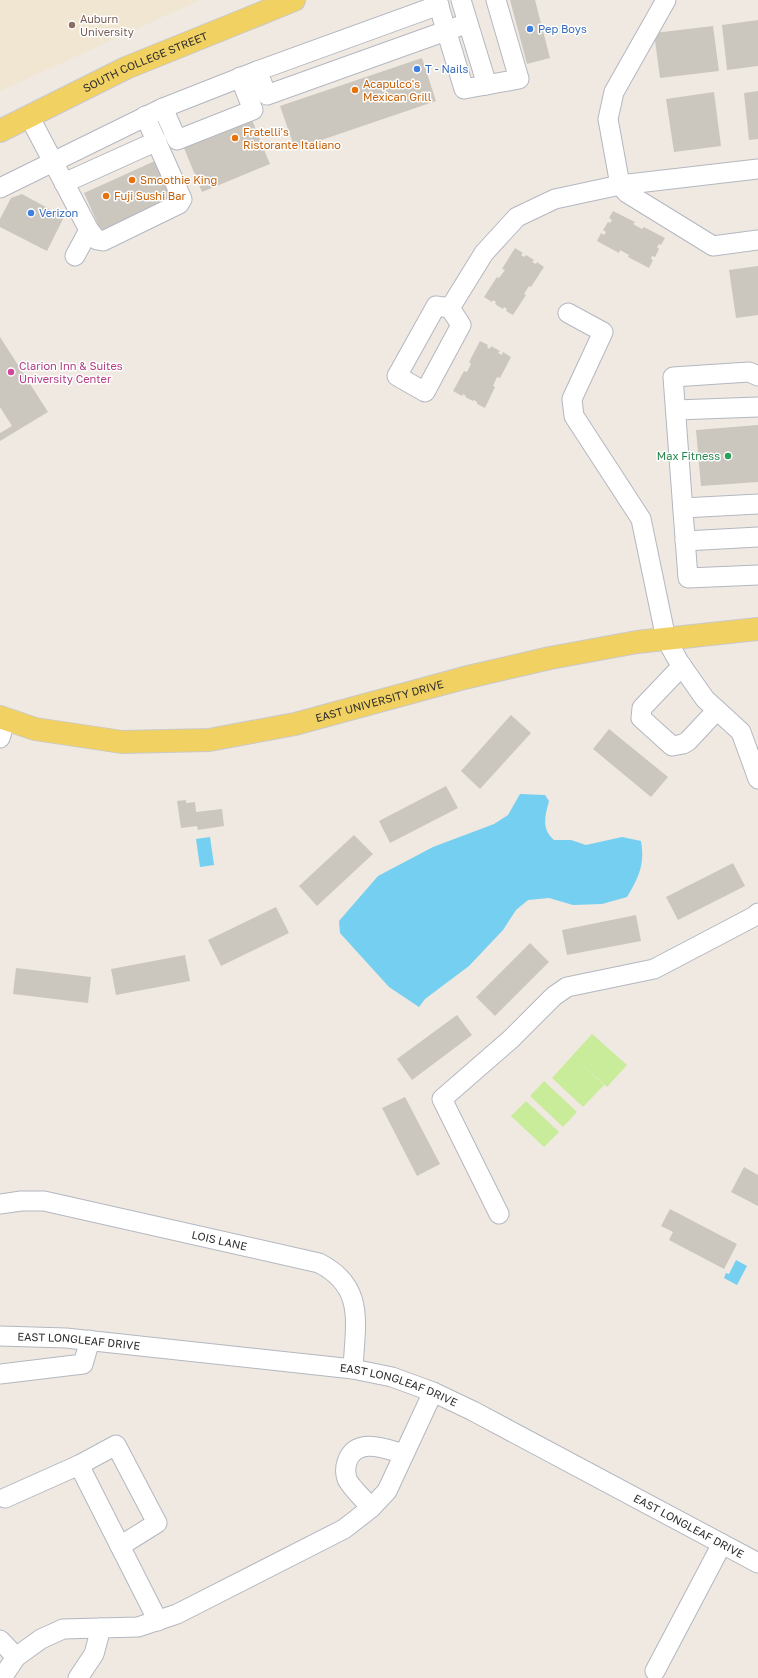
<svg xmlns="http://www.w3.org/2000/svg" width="758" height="1678" font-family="'Golos Text',sans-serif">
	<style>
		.education { fill: #f0e6d1 }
		.pitch { fill: #c9ec9a }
		.water { fill: #75cff0 }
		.building { fill: #cbc7bf }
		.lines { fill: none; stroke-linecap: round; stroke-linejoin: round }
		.minor-casing { stroke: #b4b7c1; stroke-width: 21 }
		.major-casing { stroke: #c9c9c9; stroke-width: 24 }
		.minor { stroke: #fff; stroke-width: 19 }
		.major { stroke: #f2d163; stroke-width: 22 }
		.education-dot { fill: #8d6e63; stroke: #fff; stroke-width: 1.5 }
		.shop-dot { fill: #3f7fe0; stroke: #fff; stroke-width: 1.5 }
		.food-dot { fill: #e8710a; stroke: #fff; stroke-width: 1.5 }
		.hotel-dot { fill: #d1479c; stroke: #fff; stroke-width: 1.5 }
		.leisure-dot { fill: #2e9e5b; stroke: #fff; stroke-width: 1.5 }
		.labels { text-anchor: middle; stroke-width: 3; stroke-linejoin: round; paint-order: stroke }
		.education-label { font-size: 11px; fill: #785e54; stroke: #fff; text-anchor: start }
		.shop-label { font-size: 11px; fill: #366cbe; stroke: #fff; text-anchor: start }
		.street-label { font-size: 11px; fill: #2e2e2e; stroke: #fff }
		.food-label { font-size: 11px; fill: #c56008; stroke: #fff; text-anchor: start }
		.hotel-label { font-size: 11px; fill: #b23c85; stroke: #fff; text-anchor: start }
		.leisure-label { font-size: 11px; fill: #27864d; stroke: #fff; text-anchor: end }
	</style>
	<rect width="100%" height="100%" fill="#efe9e1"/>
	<path class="education" d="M0 0H200L0 91Z"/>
	<g class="pitch">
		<path d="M592 1034 627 1065 607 1087 574 1057 604 1085 583 1107 552 1078Z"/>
		<path d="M544 1081 577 1112 563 1127 530 1096Z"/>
		<path d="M526 1101 559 1132 544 1147 511 1116Z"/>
	</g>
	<g class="water">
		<path d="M520 794 545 795 549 801C545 817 541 828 554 840H571L586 845 622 837 641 841C645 864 639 877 627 897L602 904 573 905 549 898 528 900 516 910 503 930 469 966 425 999 419 1007 389 987 340 933 339 921 378 876 433 847 494 824 508 815Z"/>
		<path d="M210 837 214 865 200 867 196 839Z"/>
		<path d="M736 1260 747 1266 737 1285 724 1278 726 1273 729 1274Z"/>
	</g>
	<g class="building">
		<path d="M510 0H535L550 58 527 64Z"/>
		<path d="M758 20V66L727 70 722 25Z"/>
		<path d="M713 26 719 71 660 78 654 33Z"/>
		<path d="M422 58 436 101 295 149 280 106Z"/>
		<path d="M758 91V139L749 140 744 93Z"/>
		<path d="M714 92 721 146 674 152 666 99Z"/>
		<path d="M252 120 270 164 202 192 184 148Z"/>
		<path d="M157 160 175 198 101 231 84 193Z"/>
		<path d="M22 194 64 217 47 251 0 227V219L11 198Z"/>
		<path d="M613 211 635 222 633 224 642 229 644 227 665 238 661 245 659 244 657 247 659 249 655 257 652 256 651 259 653 260 649 268 628 257 629 255 620 250 619 253 597 241 601 233 604 235 606 232 603 230 608 222 610 223 612 220 609 218Z"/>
		<path d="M515 248 523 253 521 255 524 257 526 255 534 260 532 262 536 264 537 262 544 267 531 287 529 286 524 294 526 295 513 315 506 311 507 309 504 307 503 309 495 304 496 302 493 300 492 302 484 297 497 277 499 278 505 270 502 269Z"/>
		<path d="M758 266V315L736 318 729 270Z"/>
		<path d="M0 337 48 412 0 441V433L12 426 0 407Z"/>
		<path d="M480 341 488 345 487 347 490 349 491 346 500 351 498 353 502 355 503 352 511 357 500 378 497 377 493 386 495 387 485 408 477 404V402L474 400 473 401 465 397 466 396 463 394 462 396 453 391 464 371 467 372 471 364 469 362Z"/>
		<path d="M758 425V482L701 486 696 430Z"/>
		<path d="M511 715 531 733 480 789 461 771Z"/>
		<path d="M609 729 668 777 651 797 593 749Z"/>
		<path d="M446 786 458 808 390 843 379 821Z"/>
		<path d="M186 800V803L195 802 196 812 222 809 224 826 198 830 197 826 181 828 177 801Z"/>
		<path d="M354 835 373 854 317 906 299 886Z"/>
		<path d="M733 863 745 886 678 920 666 897Z"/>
		<path d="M276 907 289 933 221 966 208 940Z"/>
		<path d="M636 915 641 941 567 955 562 930Z"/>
		<path d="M530 943 549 962 495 1016 476 997Z"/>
		<path d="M185 955 190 981 116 995 111 969Z"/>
		<path d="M16 968 91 977 88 1003 13 994Z"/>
		<path d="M457 1015 472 1035 412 1080 397 1059Z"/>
		<path d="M405 1097 440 1164 417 1176 382 1108Z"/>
		<path d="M744 1167 758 1175V1206L731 1192Z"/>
		<path d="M670 1209 737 1244 724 1269 669 1240 673 1232 661 1226Z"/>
	</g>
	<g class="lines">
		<g class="minor-casing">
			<g id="minor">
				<path d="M437 0 464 89 519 79 496 0"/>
				<path d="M666 0 614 92 608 119 620 185 627 193 713 246 758 240"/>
				<path d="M468 23 487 85"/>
				<path d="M257 71 267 95 468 23 461 0"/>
				<path d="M163 108 177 140 253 110 240 77"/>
				<path d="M29 116 89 230 75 256"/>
				<path d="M64 183 157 141"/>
				<path d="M0 188 163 108 257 71 439 5"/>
				<path d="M89 230 97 240 103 241 179 204 182 199 145 116"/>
				<path d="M436 306 450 308 461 325 425 392 397 376Z"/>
				<path d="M450 308 484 253 517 217 555 199 620 185 758 169"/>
				<path d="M568 313 603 332 572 399 574 416 641 519 666 639 679 662 705 699 741 732 758 779"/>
				<path d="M758 376 749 372 673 377 688 578 758 575"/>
				<path d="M676 410 758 407"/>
				<path d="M683 508 758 504"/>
				<path d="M685 541 758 537"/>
				<path d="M682 666 642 708 641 718 672 746 683 744 688 741 717 710"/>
				<path d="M0 738 6 719"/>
				<path id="s1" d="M0 1204 21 1201H44L319 1263C366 1287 355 1324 353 1369"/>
				<path d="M499 1214 442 1099 511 1039 554 996 567 987 654 969 755 916 758 913"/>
				<path id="s2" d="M0 1336 66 1338 353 1369 392 1377 433 1392 473 1411 758 1563"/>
				<path d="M0 1374 83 1364 90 1340"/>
				<path d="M79 1465 158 1621"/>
				<path d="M5 1498 79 1465 116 1445 157 1523 120 1546"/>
				<path d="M371 1508C365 1500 351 1488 347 1479 345 1473 345 1468 347 1462 356 1436 386 1449 404 1454"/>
				<path d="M0 1640 16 1657"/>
				<path d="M655 1671 722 1544"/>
				<path d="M2 1678 16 1657 41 1639 63 1629 138 1627 177 1614 344 1529 371 1508 387 1491 433 1392"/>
				<path d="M78 1678 94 1654 101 1628"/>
			</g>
		</g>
		<g class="major-casing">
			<g id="major">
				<path id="s3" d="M0 131 126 68 294 0"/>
				<path id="s4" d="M0 717 35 729 122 742 209 740 295 724 464 678 550 658 637 642 758 629"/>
			</g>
		</g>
		<use href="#minor" class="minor"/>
		<use href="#major" class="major"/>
	</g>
	<circle class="education-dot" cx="72" cy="25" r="4"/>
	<g class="shop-dot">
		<circle cx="530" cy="29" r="4"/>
		<circle cx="417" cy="69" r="4"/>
		<circle cx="31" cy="213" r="4"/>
	</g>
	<g class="food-dot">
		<circle cx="355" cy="90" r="4"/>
		<circle cx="235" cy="138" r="4"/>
		<circle cx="132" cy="180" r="4"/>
		<circle cx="106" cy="196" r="4"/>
	</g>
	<circle class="hotel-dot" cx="11" cy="372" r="4"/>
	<circle class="leisure-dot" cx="728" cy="456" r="4"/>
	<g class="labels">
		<g class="education-label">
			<text x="80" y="23">Auburn<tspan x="80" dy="13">University</tspan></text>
		</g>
		<g class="shop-label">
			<text x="538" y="33">Pep Boys</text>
			<text x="425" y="73">T - Nails</text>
			<text x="39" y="217">Verizon</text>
		</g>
		<g class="street-label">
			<text dy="4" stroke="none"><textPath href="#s3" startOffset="161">SOUTH COLLEGE STREET</textPath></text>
			<text dy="4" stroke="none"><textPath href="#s4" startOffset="387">EAST UNIVERSITY DRIVE</textPath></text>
			<text dy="4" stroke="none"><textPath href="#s1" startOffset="224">LOIS LANE</textPath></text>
			<text dy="4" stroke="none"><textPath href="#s2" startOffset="79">EAST LONGLEAF DRIVE</textPath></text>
			<text dy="4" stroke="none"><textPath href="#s2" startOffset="403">EAST LONGLEAF DRIVE</textPath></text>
			<text dy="4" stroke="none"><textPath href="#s2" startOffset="727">EAST LONGLEAF DRIVE</textPath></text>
		</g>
		<g class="food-label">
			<text x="363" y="88">Acapulco's<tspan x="363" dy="13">Mexican Grill</tspan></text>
			<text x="243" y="136">Fratelli's<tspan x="243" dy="13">Ristorante Italiano</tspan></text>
			<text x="140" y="184">Smoothie King</text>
			<text x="114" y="200">Fuji Sushi Bar</text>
		</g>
		<g class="hotel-label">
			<text x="19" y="370">Clarion Inn &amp; Suites<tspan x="19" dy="13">University Center</tspan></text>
		</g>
		<g class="leisure-label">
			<text x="720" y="460">Max Fitness</text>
		</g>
	</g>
</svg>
